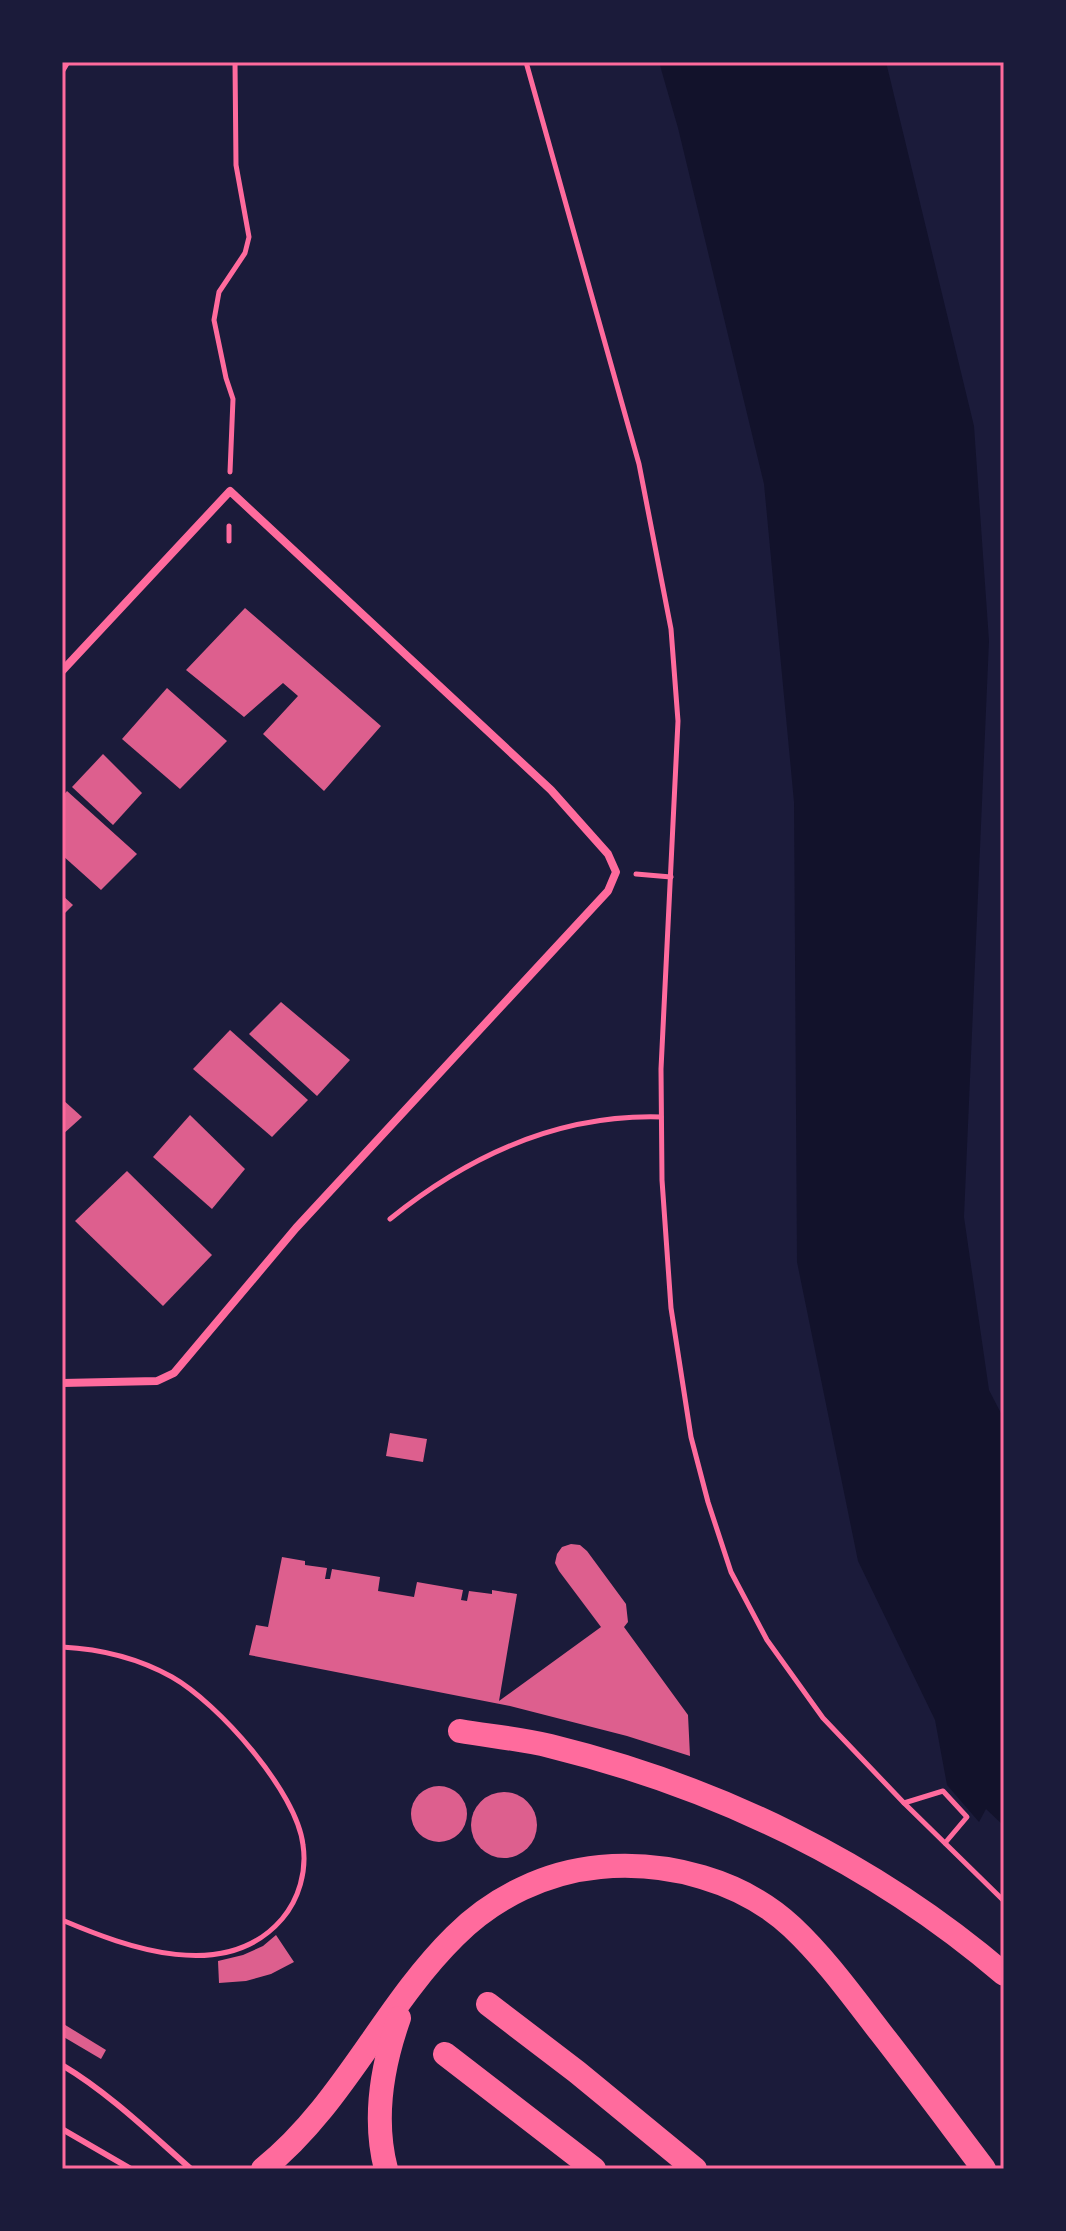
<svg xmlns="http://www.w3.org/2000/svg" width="1066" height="2231" font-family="Lora,serif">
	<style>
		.water { fill: #12122b }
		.building { fill: #dd5f8e }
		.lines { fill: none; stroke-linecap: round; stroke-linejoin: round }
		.path { stroke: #ff6b9d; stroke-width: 5 }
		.service { stroke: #ff6b9d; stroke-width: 6 }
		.minor { stroke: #ff6b9d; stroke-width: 8 }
		.motorway { stroke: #ff6b9d; stroke-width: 24 }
		.neatline { fill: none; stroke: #ff6b9d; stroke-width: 3 }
	</style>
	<rect width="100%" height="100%" fill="#1b1b3a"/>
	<path class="water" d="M659 62H886L974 426 989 641 964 1217 989 1390 1004 1419V1826L986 1809 979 1822 947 1785 935 1720 858 1561 797 1262 794 802 764 484 678 128Z"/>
	<g class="building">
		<path d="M245 608 381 726 324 791 263 734 298 696 283 683 244 717 186 670Z"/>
		<path d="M167 688 227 741 180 789 122 739Z"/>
		<path d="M103 754 142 793 113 825 72 787Z"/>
		<path d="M67 791 137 854 101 890 62 855V797Z"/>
		<path d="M62 895 73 905 62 916Z"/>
		<path d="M281 1002 350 1060 317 1096 249 1034Z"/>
		<path d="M230 1030 308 1100 272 1137 193 1069Z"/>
		<path d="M62 1099 82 1117 62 1135Z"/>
		<path d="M190 1115 245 1169 212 1209 153 1157Z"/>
		<path d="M127 1171 212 1255 163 1306 75 1221Z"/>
		<path d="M390 1433 427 1439 423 1462 386 1456Z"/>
		<path d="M571 1544 580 1545 587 1551 626 1604 628 1622 624 1627 688 1715 690 1756 627 1736 510 1706 249 1655 256 1625 268 1627 282 1557 305 1561V1565L327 1568 325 1579H330L332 1569 380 1577 378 1591 414 1597 417 1582 463 1590 461 1600 467 1601 469 1591 492 1594V1590L517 1594 499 1701 601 1627 559 1571 555 1563 557 1554 562 1547Z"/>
		<circle cx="439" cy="1814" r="28"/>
		<circle cx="504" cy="1825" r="33"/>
		<path d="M276 1935 294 1962 271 1974 246 1981 219 1983 218 1961 243 1955 263 1946Z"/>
		<path d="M62 2023 106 2050 101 2059 62 2036Z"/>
	</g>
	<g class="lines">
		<g class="path">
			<path d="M526 62 639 464 671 629 678 721 661 1069 662 1180 671 1308 691 1437 708 1502 731 1572 767 1640 823 1718 904 1803 1004 1901"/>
			<path d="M62 72 68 62"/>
			<path d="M230 472 233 399 226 378 214 320 219 292 245 253 249 237 236 165 235 62"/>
			<path d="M229 541V526"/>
			<path d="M636 874 671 877"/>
			<path d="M390 1219C468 1156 559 1114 661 1117"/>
			<path d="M62 1647C101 1649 138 1658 172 1677 218 1703 297 1792 303 1845 307 1871 299 1899 282 1919 226 1984 128 1948 62 1920"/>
			<path d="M904 1803 943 1791 967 1817 945 1843"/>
		</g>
		<g class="service">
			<path d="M62 2065C109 2093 150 2133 191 2169"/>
			<path d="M62 2129 131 2169"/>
		</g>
		<path class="minor" d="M62 671 230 491 551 790 608 854 616 872 608 891 296 1228 174 1373 157 1381 62 1383"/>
		<g class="motorway">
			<path d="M460 1731C490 1736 521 1739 550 1746 717 1787 873 1862 1004 1974"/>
			<path d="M488 2004 577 2072 695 2169"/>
			<path d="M445 2054 594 2169"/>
			<path d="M263 2169C343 2105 383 2007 455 1936 494 1897 546 1872 600 1867 667 1861 742 1880 792 1927 826 1959 853 1997 881 2033 916 2078 950 2124 984 2169"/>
			<path d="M386 2169C373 2119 382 2066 399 2018"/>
		</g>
	</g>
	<rect width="1066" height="2231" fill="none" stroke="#1b1b3a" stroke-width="128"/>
	<rect x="64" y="64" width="938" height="2103" class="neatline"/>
</svg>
